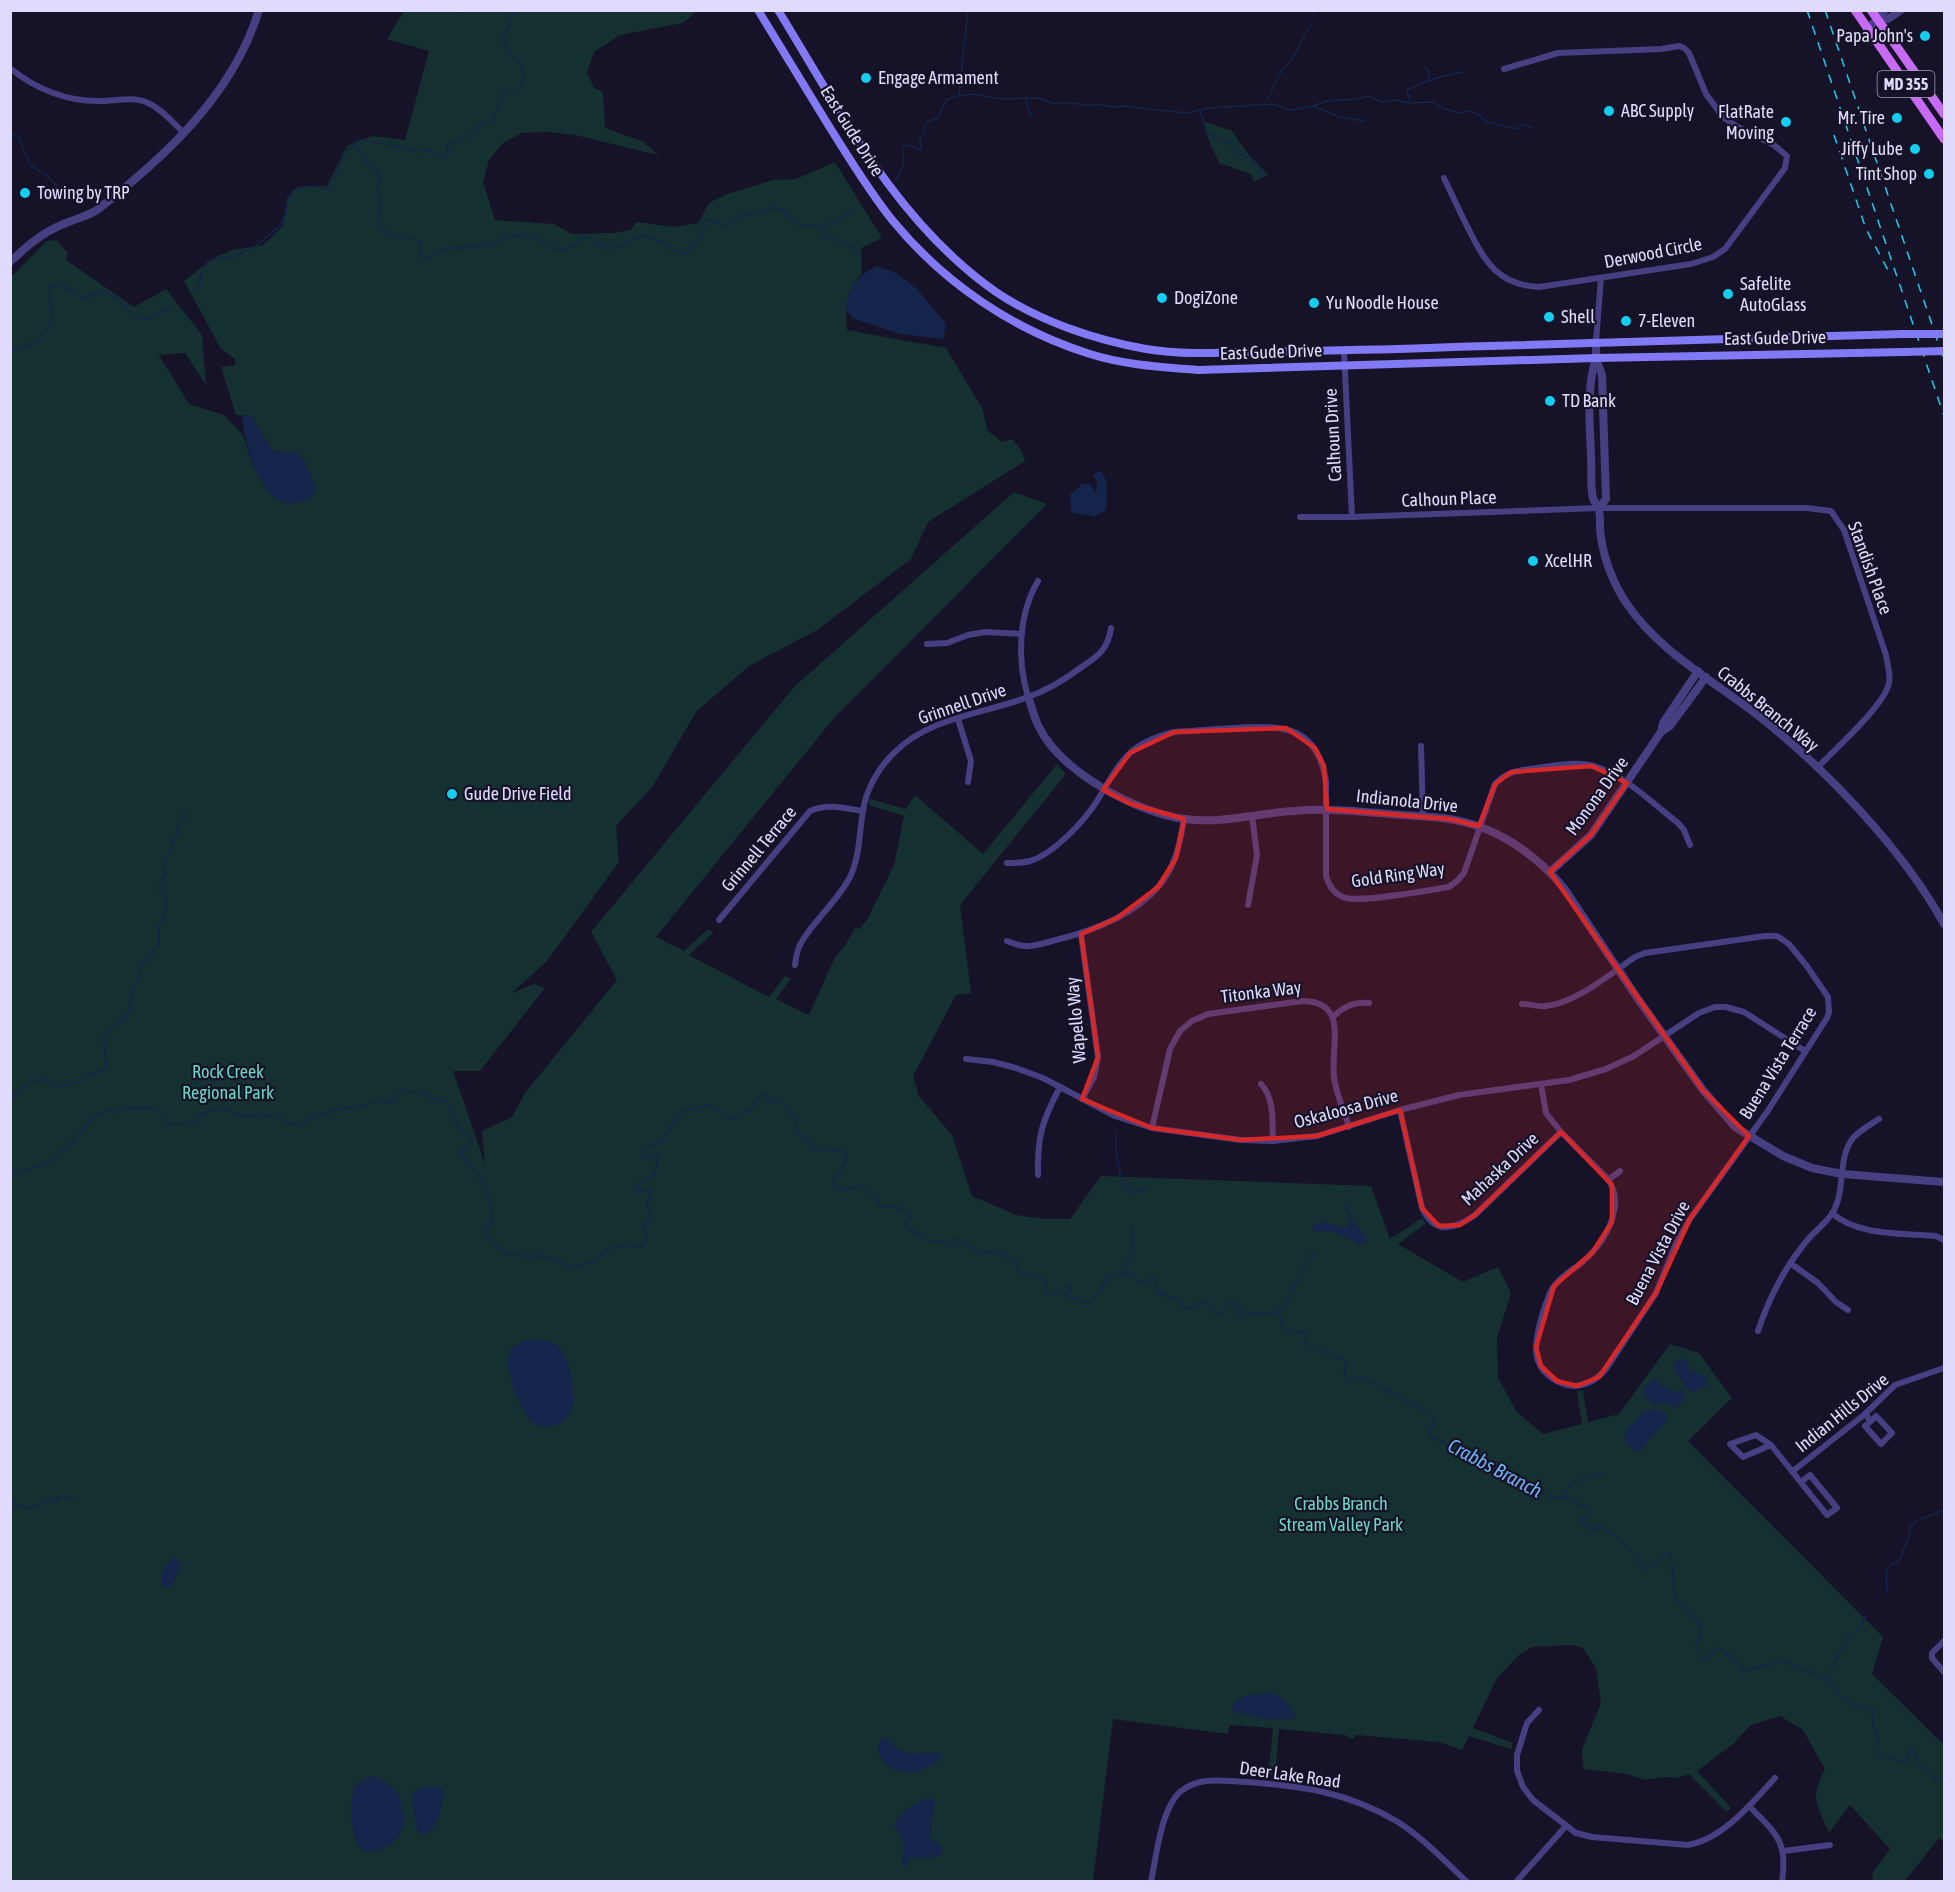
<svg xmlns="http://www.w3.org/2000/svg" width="1955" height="1892" font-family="'Asap Condensed',sans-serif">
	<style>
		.green { fill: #153031 }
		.water { fill: #13254a }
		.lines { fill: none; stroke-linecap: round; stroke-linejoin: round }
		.stream { stroke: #13254a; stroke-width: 1.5 }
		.minor { stroke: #464082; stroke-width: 6 }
		.tertiary { stroke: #464082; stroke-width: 8 }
		.secondary { stroke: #8279f5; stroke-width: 8 }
		.primary { stroke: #c76af4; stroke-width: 9 }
		.rail { stroke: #15cdee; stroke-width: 1.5; stroke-dasharray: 9 8; stroke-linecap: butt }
		.secondary-bridge { stroke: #8279f5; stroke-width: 8 }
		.marked { fill: #d62828; fill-opacity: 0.2; stroke: #d62828; stroke-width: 4.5; stroke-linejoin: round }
		.poi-dot { fill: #15cdee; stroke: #161227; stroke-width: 2 }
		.labels { text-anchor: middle; stroke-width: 4.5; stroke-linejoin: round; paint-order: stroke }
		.shield { fill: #161227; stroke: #a39ebc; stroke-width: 1.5 }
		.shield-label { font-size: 16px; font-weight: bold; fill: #e0dafc }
		.poi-label { font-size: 18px; fill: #e0dafc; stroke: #161227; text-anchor: start }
		.street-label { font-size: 18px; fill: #e0dafc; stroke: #161227 }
		.park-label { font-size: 18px; fill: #6bd8c2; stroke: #161227 }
		.water-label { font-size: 20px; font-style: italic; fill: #70b1f4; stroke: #161227 }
	</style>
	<rect width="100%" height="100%" fill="#161227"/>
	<g class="green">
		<path d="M454 10 462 13 465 10 696 12 683 23 620 35 594 52 587 72 594 88 603 92 605 128 644 142 658 155 575 135 548 132 521 133 502 144 489 160 483 182 495 220 554 224 572 234 613 233 630 230 637 222 673 227 698 223 709 203 727 194 773 180 796 179 835 162 882 238 861 248 862 273C846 293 845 305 847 330L946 348 982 408 988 431 1002 442 1012 439 1022 451 1025 461 928 522 911 559 817 630 749 666 696 712 653 786 616 826 619 862 547 961 512 993 534 984 545 988 480 1071H453L485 1164 482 1131 512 1117 525 1093 617 980 591 932 794 687 1014 492 1047 504 834 718 656 937 684 951 708 929 713 933 689 955 769 997 785 976 791 979 776 999 809 1015 834 959 846 944 855 928 859 929 867 920 894 865 904 816 869 805 870 799 906 809 915 795 983 854 1057 764 1066 774 960 905 971 993 956 995 913 1076 919 1096 952 1135 972 1196 1016 1215 1045 1219H1070L1101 1176 1371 1186 1390 1239 1422 1218 1426 1223 1398 1244 1463 1282 1498 1267 1511 1293 1497 1338 1498 1378 1517 1412 1543 1434 1582 1424 1577 1391 1583 1390 1588 1422 1619 1414 1670 1344 1699 1353 1732 1398 1688 1441 1883 1637 1872 1674 1944 1745V1842L1939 1838 1905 1881H1872L1873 1872 1890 1849 1850 1805 1829 1833C1817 1803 1809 1800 1825 1769L1803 1730 1780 1716 1751 1725 1733 1744 1697 1771 1731 1808 1727 1812 1689 1774 1678 1778 1665 1777 1645 1780 1628 1774 1583 1769 1582 1749 1601 1703 1596 1668 1583 1648 1574 1645 1532 1647 1520 1654 1497 1678 1473 1728 1513 1743 1511 1749 1469 1736 1462 1750 1439 1742 1356 1735 1353 1739 1345 1735 1279 1729 1275 1775H1268L1273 1728 1230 1725 1228 1734 1113 1719 1093 1881 11 1882V277L47 241 56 240 68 253 66 260 134 307 166 289 202 335 206 385 185 353 159 355 189 404 224 415 243 435 254 468 297 453 272 451 251 416 236 415 221 367 235 365V359L221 349 184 281 212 259 232 250 263 245 283 226 287 198 298 187 327 186 347 146 372 136 405 140 429 51 387 39 404 11Z"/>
		<path d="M1205 122 1232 131 1247 153 1268 175 1254 182 1251 174 1219 163C1213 149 1206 137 1205 122Z"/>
	</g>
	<g class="water">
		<path d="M877 266 896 273 917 289 946 324 943 339 900 334 852 318 845 308C851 285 855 277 877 266Z"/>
		<path d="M246 415 251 416 272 451 297 453 302 457 317 488C313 498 305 502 295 503 260 509 244 442 242 416Z"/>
		<path d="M1099 471 1102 473 1106 480 1107 490 1106 510 1094 517 1071 512 1070 495 1082 484H1090L1096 494 1097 483 1093 474Z"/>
		<path d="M1351 1221 1357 1225 1368 1242 1362 1245 1331 1231H1315L1311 1226 1322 1222 1348 1229V1224Z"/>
		<path d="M530 1340C539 1340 549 1339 556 1345 572 1356 579 1404 567 1418 563 1423 557 1425 551 1426 545 1427 538 1426 533 1423 521 1415 502 1363 510 1351 514 1344 523 1341 530 1340Z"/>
		<path d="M1685 1358 1688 1360 1689 1370 1705 1377 1707 1384 1697 1391H1689L1672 1367 1677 1360Z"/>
		<path d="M1655 1378 1664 1387 1674 1392 1680 1390 1686 1395 1677 1409 1667 1402 1656 1405 1645 1398 1644 1388Z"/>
		<path d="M1645 1410 1665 1412 1668 1419 1640 1451 1632 1450 1625 1440V1431Z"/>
		<path d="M173 1557 181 1563 175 1580 169 1588 162 1585 161 1574Z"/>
		<path d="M1270 1693C1283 1695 1290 1705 1296 1717 1275 1723 1253 1717 1232 1711 1233 1693 1256 1694 1270 1693Z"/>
		<path d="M885 1738C894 1742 896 1752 908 1753 919 1755 933 1750 941 1756L940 1759C932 1765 923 1770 914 1772 893 1774 871 1761 881 1738Z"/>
		<path d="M373 1776C381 1778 383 1782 389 1786 398 1792 400 1794 401 1805 401 1810 405 1813 405 1818 403 1841 381 1856 361 1849 350 1840 349 1797 355 1785L366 1778Z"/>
		<path d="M434 1787 442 1788 444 1791 439 1818 429 1833H419L417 1831 412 1802 413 1792 420 1788Z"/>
		<path d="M924 1799H933L935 1804 930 1838 939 1844 943 1851C936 1862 921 1856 909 1858L907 1866 902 1864C903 1844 907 1843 894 1826 899 1812 912 1806 924 1799Z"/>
	</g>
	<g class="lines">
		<g class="stream">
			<path d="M1313 10V14"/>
			<path d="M1425 67 1430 74 1427 81"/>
			<path d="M959 95 968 10"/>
			<path d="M1026 100 1031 116"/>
			<path d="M1407 103 1409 99 1407 90 1433 79 1462 72"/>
			<path d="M1265 104 1281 72 1293 58 1312 22"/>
			<path d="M1313 106 1339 117 1364 121"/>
			<path d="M1200 110 1206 131 1232 145 1239 154 1251 159 1255 165 1259 167 1263 177"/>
			<path d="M10 133 20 138 21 144 31 166 46 175 69 198"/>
			<path d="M354 143 370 166 380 173V180L377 185 381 208 380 217 377 224C395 244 399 234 420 241V254L426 259 449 248 473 247 497 242 509 236 537 238 547 246 561 250 574 246 579 240 586 236 590 237 596 243 608 249 621 247 632 239 645 236 669 245 673 251 686 254 704 233V226L701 222 705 219 726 226 739 216 753 215 773 207 783 210 788 217 796 223 802 225H823L836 222 856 207"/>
			<path d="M895 181 903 166 904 147 907 145 912 146 917 150 921 149 920 137 925 133 924 128 928 121 938 118 946 100 956 96 975 94 1000 99 1037 98 1053 103H1072L1089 106 1100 104 1111 107 1123 106 1187 113 1208 108 1274 104 1291 110 1309 107 1327 101 1356 99 1369 96 1382 102 1395 100 1407 103 1433 102 1442 108 1459 113 1468 111 1476 113 1487 122 1516 129 1522 124 1533 128"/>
			<path d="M823 227 821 231 824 236 854 247 857 253"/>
			<path d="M193 290 199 286 201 273 207 263 211 260 234 256 253 248 280 226 286 213 288 200 294 190 309 186 327 189 331 185 345 153 358 140H364L402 147 415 152 430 151 444 159 448 154 447 145C464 136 469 141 480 123 484 122 488 123 491 121 493 120 503 96 504 92L507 91 517 92C539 59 500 59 504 37 504 32 506 33 508 28 510 21 509 16 515 10"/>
			<path d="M10 351 36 342 52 322 49 287 59 284 84 298 104 291 117 299 133 315 148 319 163 311 170 309"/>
			<path d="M10 1100C16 1093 23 1088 30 1081L46 1080 51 1085C66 1088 77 1083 89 1075 95 1072 101 1072 107 1068L103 1039 108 1031 118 1024 128 1014 132 990 139 980V969L142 963 152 954 153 950 159 944V926L167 907V901L159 888 165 874V861L171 851V847L176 837 177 827 184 819V812"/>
			<path d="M1116 1134V1152L1122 1184 1126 1186 1130 1192 1148 1191"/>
			<path d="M10 1174 47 1164 77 1138 93 1116 108 1111 119 1112 127 1107 156 1108 170 1125 196 1122 203 1113 225 1109 242 1116 273 1115 290 1124 305 1123 311 1117 344 1108 362 1106 379 1101 391 1103 400 1091 422 1093 433 1099 447 1102 460 1130 474 1140 460 1153C480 1175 493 1192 492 1223L484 1228 486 1236 508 1255 551 1257 571 1268 592 1262 607 1249 633 1245 641 1247 647 1239 644 1224 651 1221 647 1202 651 1191 635 1190 634 1187 655 1174 658 1154 647 1158 641 1157 642 1147 660 1143 681 1112 709 1105 734 1120 744 1111H750C753 1103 756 1096 765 1094L771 1104 776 1099 782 1101 795 1119 796 1129 802 1138 813 1145 814 1152 821 1149 845 1152 848 1156 837 1176 833 1177V1184L839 1190 861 1186 877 1197 880 1208 892 1206 909 1212 912 1217 905 1222V1227L932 1242 939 1240 953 1246 956 1240H962C970 1250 983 1255 995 1250L1016 1262 1020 1275 1035 1274 1047 1283V1291L1053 1295 1067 1285 1071 1286V1291L1066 1293 1065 1295 1090 1304 1104 1285V1278L1107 1276 1132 1273 1138 1282 1146 1283 1152 1278 1156 1281 1155 1293 1181 1300 1183 1306 1189 1309 1200 1303 1207 1302 1214 1312 1222 1316 1227 1305 1233 1303 1241 1307 1239 1318 1250 1314 1279 1312 1282 1327 1287 1333 1294 1330 1306 1333 1305 1342 1309 1351 1319 1349 1346 1361 1344 1371 1346 1380 1351 1381 1360 1376 1431 1414 1435 1421 1428 1432 1429 1435 1448 1445 1466 1448 1475 1460 1493 1464 1511 1481 1554 1498 1563 1496 1590 1510 1592 1514 1582 1519 1583 1523 1591 1530 1601 1527 1617 1537 1647 1569 1667 1553 1671 1556 1675 1599 1695 1617 1702 1628 1695 1647 1701 1658 1706 1660 1718 1647 1732 1658 1744 1671 1783 1661 1826 1679 1843 1699 1858 1707 1872 1708 1873 1727 1879 1741 1877 1753 1881 1757 1906 1762 1908 1753 1913 1751 1919 1764 1936 1780 1944 1776"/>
			<path d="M1345 1202 1351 1221"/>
			<path d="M1128 1273 1124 1265 1134 1255 1131 1223"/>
			<path d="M1279 1312C1294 1292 1297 1272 1314 1252"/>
			<path d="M1681 1392 1686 1387"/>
			<path d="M1656 1411V1405"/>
			<path d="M1564 1494C1571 1477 1588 1479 1603 1472"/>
			<path d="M10 1502 29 1509 51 1498 54 1503 56 1502 57 1498 76 1496"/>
			<path d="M1887 1592 1886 1572 1892 1564 1899 1561 1909 1536 1910 1528 1916 1521 1944 1510"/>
			<path d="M1827 1678 1846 1638 1855 1634 1867 1615"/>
		</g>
		<g class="minor">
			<path d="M10 68C35 89 68 102 101 101 116 101 134 96 148 103 162 109 173 123 184 133"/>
			<path d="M1444 178C1452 195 1460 212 1468 228 1485 262 1498 285 1539 287L1691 264 1713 257 1725 249 1785 168 1787 156 1774 145 1736 126 1723 117 1706 94 1689 53 1684 48 1679 46 1661 49 1558 53 1504 69"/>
			<path d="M1596 341 1601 278"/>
			<path d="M1344 351 1352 517"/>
			<path d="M1300 517H1352L1599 508H1807L1831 511 1844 530 1886 655C1887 664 1891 674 1889 683 1885 705 1834 750 1817 768"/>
			<path d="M927 644 947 643 968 635 985 632 1022 634"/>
			<path d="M1028 697C1017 660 1018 615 1038 581"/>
			<path d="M958 719 971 761 968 782"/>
			<path d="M1421 746 1423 816"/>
			<path d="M1007 863C1015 863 1023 863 1030 861 1051 855 1077 828 1090 811 1104 793 1112 770 1129 754 1141 742 1158 736 1174 732 1194 731 1214 729 1235 728 1282 725 1317 725 1326 781V876C1329 885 1333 893 1343 897 1358 904 1429 890 1449 887L1457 881 1464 873 1495 784C1508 770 1519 771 1537 768 1554 766 1576 761 1593 766 1625 775 1652 803 1678 823L1684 830 1690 845"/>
			<path d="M1248 905 1257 855 1252 816"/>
			<path d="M719 920 810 811C827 803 844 808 862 811"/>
			<path d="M1081 934 1098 1057 1094 1077 1082 1099"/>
			<path d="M1007 941C1014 944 1022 947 1030 946 1037 945 1045 943 1052 941 1090 932 1132 917 1158 887 1175 868 1180 844 1184 819"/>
			<path d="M795 965C796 957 797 949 801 943 814 920 837 902 850 877 860 856 859 833 863 811 866 789 879 767 895 752 930 717 984 714 1028 697 1048 690 1066 679 1083 666 1100 655 1108 648 1111 628"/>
			<path d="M1522 1004C1530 1004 1538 1007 1546 1006 1576 1003 1610 974 1635 957L1645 953 1765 936H1777L1789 944 1806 965 1828 997 1829 1012 1827 1018 1767 1112 1690 1219 1676 1244 1656 1293 1606 1369C1601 1375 1595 1380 1588 1383 1568 1392 1543 1378 1537 1358 1533 1342 1543 1310 1549 1295 1555 1280 1568 1273 1580 1264 1597 1250 1610 1232 1614 1211 1617 1198 1614 1187 1606 1177L1561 1132 1546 1113 1541 1084"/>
			<path d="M1333 1017C1344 1006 1354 1002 1369 1003"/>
			<path d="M966 1059 993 1062 1016 1068 1043 1078 1115 1116 1152 1128 1241 1140 1273 1141 1317 1136 1400 1110 1459 1095 1569 1080 1606 1069 1634 1056 1699 1013 1715 1007H1726L1744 1012 1805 1051"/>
			<path d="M1261 1084C1275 1099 1272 1122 1273 1141"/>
			<path d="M1400 1110 1422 1208C1435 1236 1455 1229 1475 1215L1561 1132"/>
			<path d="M1152 1128 1170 1049 1180 1031 1192 1021 1208 1014 1302 1001C1350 1001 1330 1047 1334 1077 1336 1094 1344 1111 1349 1127"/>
			<path d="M1038 1175C1037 1137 1042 1121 1060 1087"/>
			<path d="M1608 1180 1620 1171"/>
			<path d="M1832 1213C1857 1236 1903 1233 1936 1236L1944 1240"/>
			<path d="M1790 1263 1818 1283 1836 1302 1848 1310"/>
			<path d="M1758 1331C1769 1298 1783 1270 1805 1243 1813 1232 1826 1224 1833 1212 1846 1190 1837 1158 1853 1138 1860 1130 1870 1125 1879 1119"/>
			<path d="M1865 1414 1871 1421 1865 1426 1881 1444 1892 1433 1876 1416 1871 1421"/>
			<path d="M1771 1445 1743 1457 1730 1444 1756 1435 1771 1445 1827 1515 1837 1508 1810 1475 1801 1482"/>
			<path d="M1793 1471 1865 1414 1895 1385 1944 1368"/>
			<path d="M1944 1641 1932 1653V1658L1944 1672"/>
			<path d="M1539 1710 1527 1723 1517 1755V1771L1523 1787 1533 1800 1576 1833 1592 1837 1688 1845C1723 1839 1752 1803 1775 1778"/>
			<path d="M1749 1806C1776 1834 1788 1840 1782 1882"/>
			<path d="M1784 1851 1830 1845"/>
			<path d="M1151 1882C1156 1857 1161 1809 1180 1792 1199 1776 1223 1781 1246 1782 1302 1786 1348 1792 1398 1822 1423 1838 1445 1861 1467 1882"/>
			<path d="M1516 1882 1566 1826"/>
		</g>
		<g class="tertiary">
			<path d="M1877 20 1888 19 1901 10"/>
			<path d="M1867 29 1877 20 1885 10"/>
			<path d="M10 262C24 249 39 235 57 227 70 220 84 218 97 210 165 157 233 95 259 10"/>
			<path d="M1596 341V358L1602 375 1606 499 1599 508"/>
			<path d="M1596 358C1586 389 1590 424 1591 457 1592 470 1590 485 1593 498 1594 502 1598 506 1599 510 1601 519 1599 528 1601 537 1604 560 1614 585 1627 604 1660 653 1716 682 1761 718 1827 770 1904 851 1944 924"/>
			<path d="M1028 697C1032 707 1034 718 1039 727 1061 772 1137 813 1185 819 1222 824 1258 813 1294 811 1327 808 1357 811 1390 814 1409 816 1429 816 1449 819 1495 826 1534 853 1564 888L1638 999 1685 1065 1703 1090 1735 1127 1783 1156 1812 1168 1842 1174 1944 1182"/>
			<path d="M1661 732 1663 723 1698 671"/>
			<path d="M1550 872 1591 835 1661 732 1670 726 1706 677"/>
		</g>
		<g class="secondary">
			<path d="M758 10C781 48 804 85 827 123 848 156 868 190 893 221 944 283 1013 330 1090 354 1124 365 1162 367 1198 370L1596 358 1904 352"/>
			<path d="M778 10C840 111 897 223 996 292 1039 321 1095 340 1146 349 1181 355 1219 353 1254 352 1312 351 1370 350 1428 348 1586 342 1744 338 1903 334"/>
		</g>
		<g class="primary">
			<path d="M1855 10 1944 139"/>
			<path d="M1871 10 1944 114"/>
		</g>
		<g class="rail">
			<path d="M1807 10 1944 416"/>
			<path d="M1825 10 1944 360"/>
			<path d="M1834 135 1866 229 1889 272"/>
		</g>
		<g class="secondary-bridge">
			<path d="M1903 334H1944"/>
			<path d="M1904 352 1944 351"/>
		</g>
	</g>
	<path class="marked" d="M1286 728 1315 748 1324 766 1327 809 1450 819 1479 826 1495 784 1511 772 1592 766 1627 783 1591 835 1550 872 1703 1090 1749 1136 1690 1219 1656 1293 1599 1377 1577 1386 1557 1381 1541 1366 1536 1347 1554 1286 1592 1253 1612 1222V1185L1561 1132 1475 1215 1460 1225 1439 1226 1422 1208 1400 1110 1317 1136 1241 1140 1152 1128 1082 1099 1098 1057 1081 934 1117 918 1158 887 1176 858 1184 819 1131 804 1103 790 1130 753 1174 732Z"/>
	<g class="poi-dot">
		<circle cx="1925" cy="36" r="6"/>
		<circle cx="866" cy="78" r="6"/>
		<circle cx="1609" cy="111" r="6"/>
		<circle cx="1897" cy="118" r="6"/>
		<circle cx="1786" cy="122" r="6"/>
		<circle cx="1915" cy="149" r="6"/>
		<circle cx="1929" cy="174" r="6"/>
		<circle cx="25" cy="193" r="6"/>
		<circle cx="1728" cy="294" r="6"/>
		<circle cx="1162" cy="298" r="6"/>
		<circle cx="1314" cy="303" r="6"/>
		<circle cx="1549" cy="317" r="6"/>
		<circle cx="1626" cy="321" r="6"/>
		<circle cx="1550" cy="401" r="6"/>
		<circle cx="1533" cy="561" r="6"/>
		<circle cx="452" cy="794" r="6"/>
	</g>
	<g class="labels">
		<rect class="shield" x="1877.5" y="71" width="57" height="26" rx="4.5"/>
		<g class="shield-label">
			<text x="1906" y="90">MD 355</text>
		</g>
		<g class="poi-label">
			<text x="1913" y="42" text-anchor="end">Papa John's</text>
			<text x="878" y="84">Engage Armament</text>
			<text x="1621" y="117">ABC Supply</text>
			<text x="1774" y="118" text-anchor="end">FlatRate<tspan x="1774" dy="21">Moving</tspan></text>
			<text x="1885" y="124" text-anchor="end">Mr. Tire</text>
			<text x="1903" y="155" text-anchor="end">Jiffy Lube</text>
			<text x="1917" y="180" text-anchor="end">Tint Shop</text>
			<text x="37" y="199">Towing by TRP</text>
			<text x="1740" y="290">Safelite<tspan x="1740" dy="21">AutoGlass</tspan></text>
			<text x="1174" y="304">DogiZone</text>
			<text x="1326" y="309">Yu Noodle House</text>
			<text x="1561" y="323">Shell</text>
			<text x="1638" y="327">7-Eleven</text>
			<text x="1562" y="407">TD Bank</text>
			<text x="1545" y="567">XcelHR</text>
			<text x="464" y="800">Gude Drive Field</text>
		</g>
		<g class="street-label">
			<text transform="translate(852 131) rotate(58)" y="6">East Gude Drive</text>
			<text transform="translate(1653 253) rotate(-11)" y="6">Derwood Circle</text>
			<text transform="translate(1775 338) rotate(-1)" y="6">East Gude Drive</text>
			<text transform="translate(1271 352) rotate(-2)" y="6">East Gude Drive</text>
			<text transform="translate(1333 435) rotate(-93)" y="6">Calhoun Drive</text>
			<text transform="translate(1449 499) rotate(-2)" y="6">Calhoun Place</text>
			<text transform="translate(1870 568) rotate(70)" y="6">Standish Place</text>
			<text transform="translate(962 704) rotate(-19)" y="6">Grinnell Drive</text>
			<text transform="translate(1768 709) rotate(39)" y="6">Crabbs Branch Way</text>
			<text transform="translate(1597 796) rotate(-54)" y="6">Monona Drive</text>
			<text transform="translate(1407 801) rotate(6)" y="6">Indianola Drive</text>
			<text transform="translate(759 849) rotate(-50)" y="6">Grinnell Terrace</text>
			<text transform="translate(1398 875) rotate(-8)" y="6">Gold Ring Way</text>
			<text transform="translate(1261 992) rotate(-7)" y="6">Titonka Way</text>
			<text transform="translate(1076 1020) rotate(-95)" y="6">Wapello Way</text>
			<text transform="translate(1778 1063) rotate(-58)" y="6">Buena Vista Terrace</text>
			<text transform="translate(1346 1109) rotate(-15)" y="6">Oskaloosa Drive</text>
			<text transform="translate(1500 1169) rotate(-43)" y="6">Mahaska Drive</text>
			<text transform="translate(1658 1253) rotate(-62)" y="6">Buena Vista Drive</text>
			<text transform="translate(1842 1413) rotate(-39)" y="6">Indian Hills Drive</text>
			<text transform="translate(1290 1775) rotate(8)" y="6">Deer Lake Road</text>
		</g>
		<g class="park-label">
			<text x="228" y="1078">Rock Creek<tspan x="228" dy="21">Regional Park</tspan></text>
			<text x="1341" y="1510">Crabbs Branch<tspan x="1341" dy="21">Stream Valley Park</tspan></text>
		</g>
		<g class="water-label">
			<text transform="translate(1495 1468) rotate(28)" y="7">Crabbs Branch</text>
		</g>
	</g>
	<rect width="1955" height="1892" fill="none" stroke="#e0dafc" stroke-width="24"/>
</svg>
